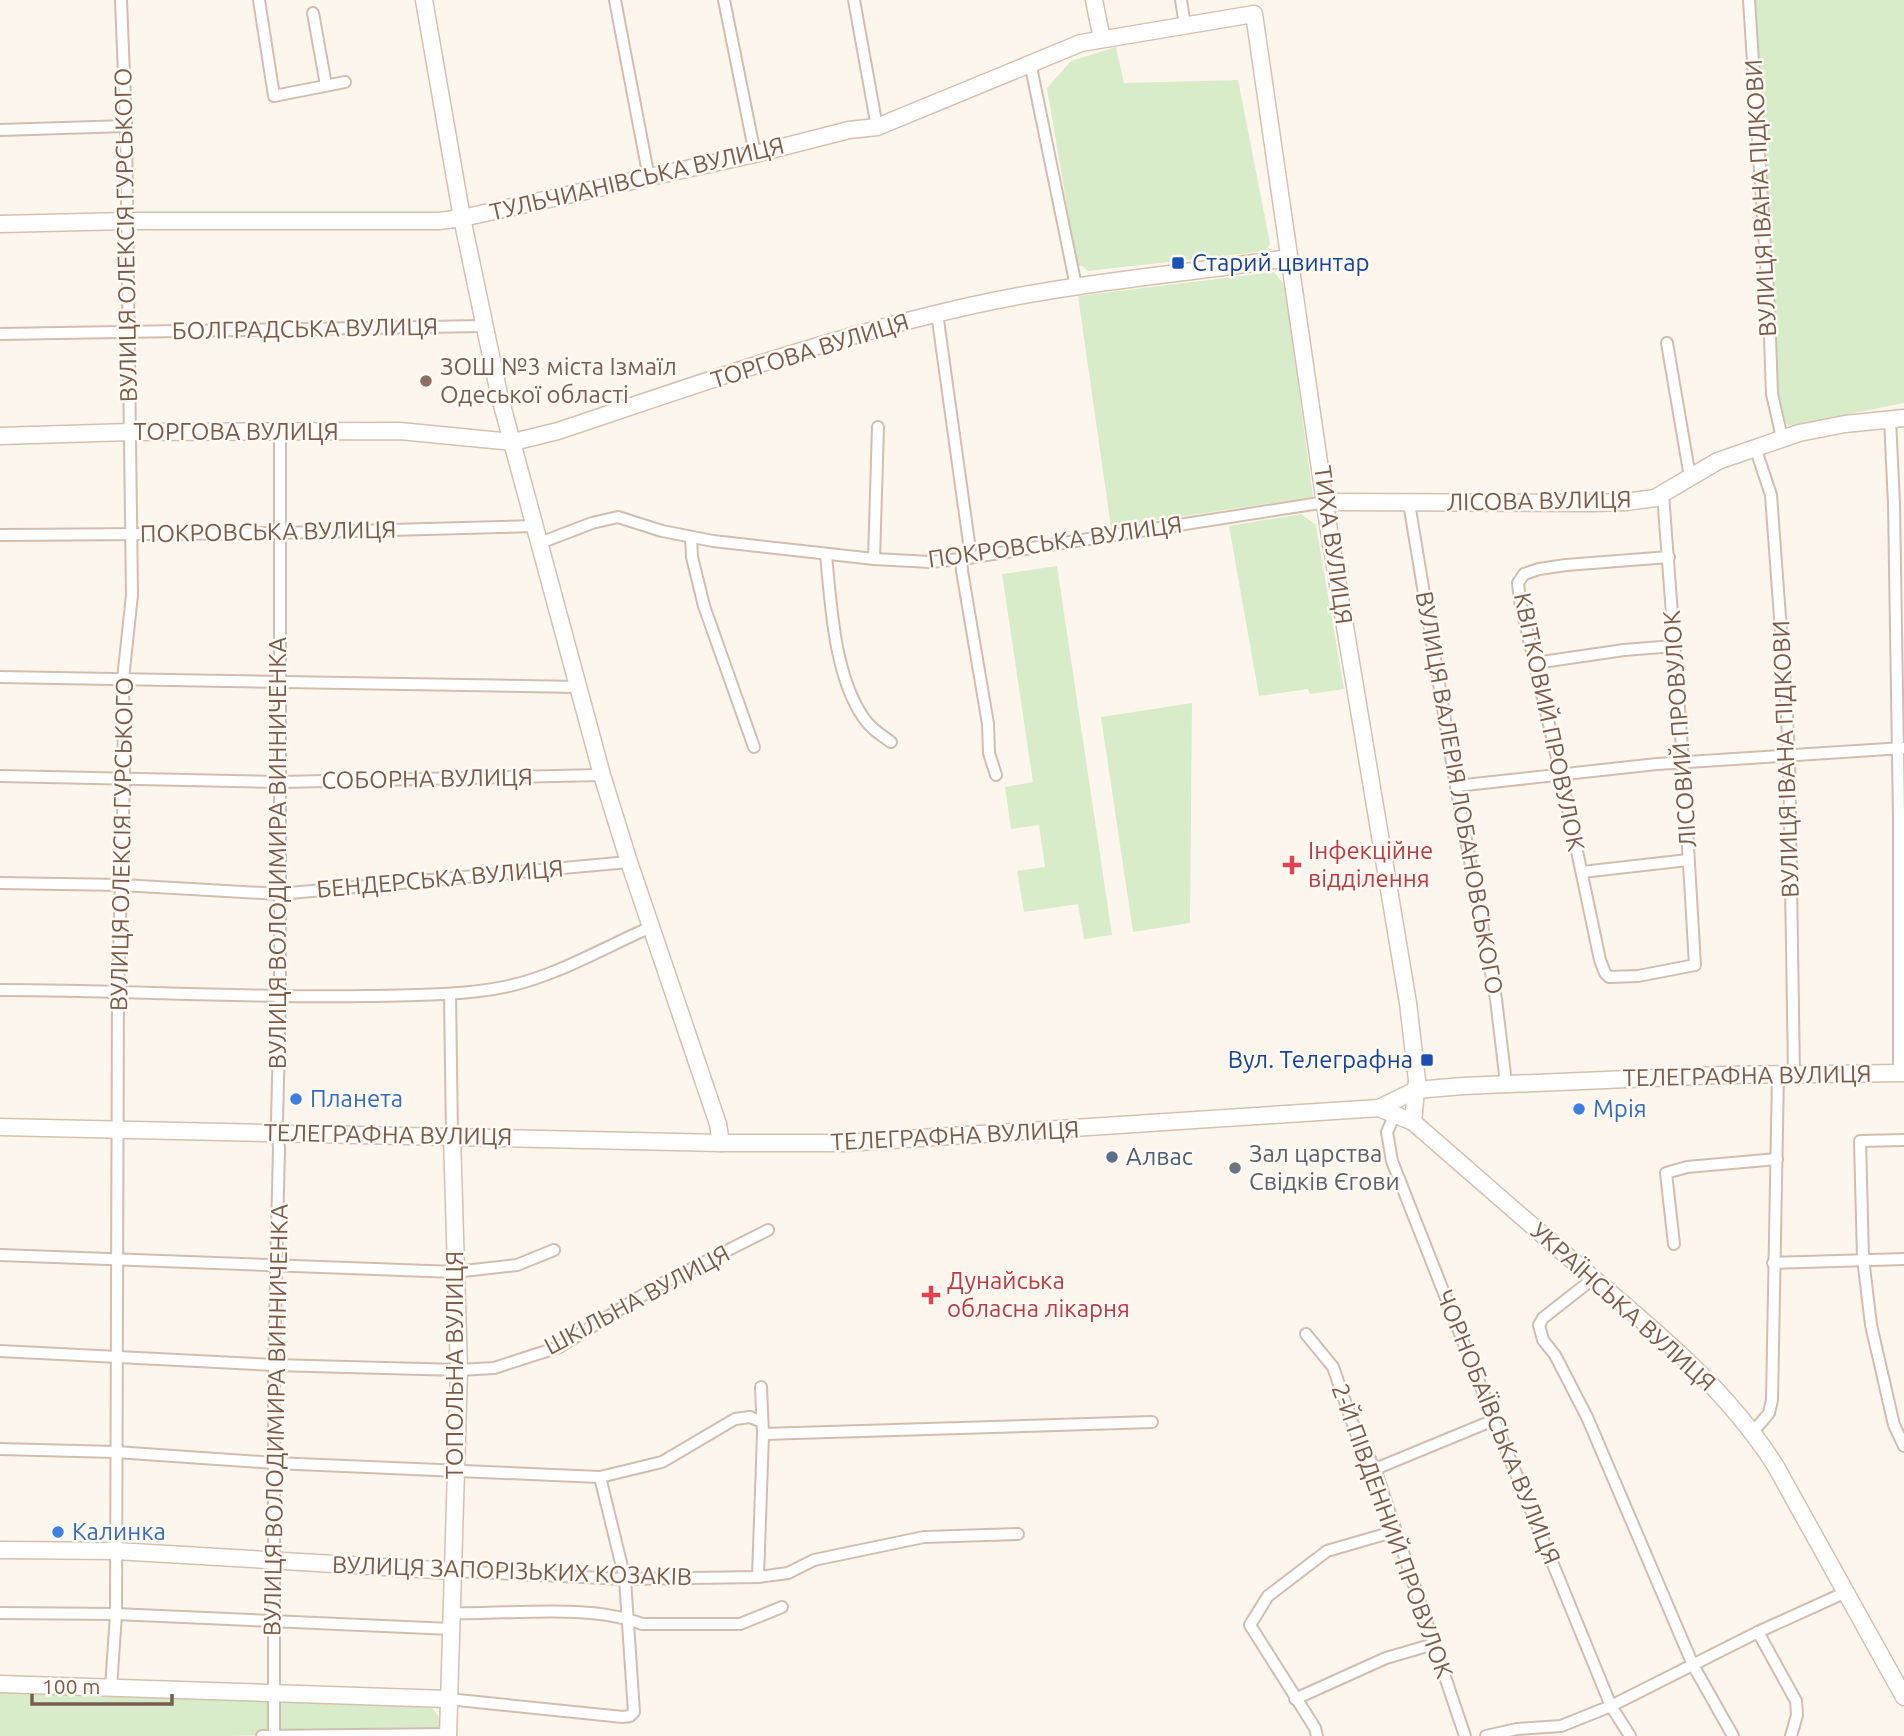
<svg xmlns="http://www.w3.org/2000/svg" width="1904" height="1736" font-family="Ubuntu,sans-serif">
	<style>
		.green { fill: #d8ecc9 }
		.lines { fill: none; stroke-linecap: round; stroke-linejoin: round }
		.street-casing { stroke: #d1beb0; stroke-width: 14 }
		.secondary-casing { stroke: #d6c0b0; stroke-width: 19 }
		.street { stroke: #fff; stroke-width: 10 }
		.secondary { stroke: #fff; stroke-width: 16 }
		.transit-dot { fill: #1a4fb4; stroke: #fffaf3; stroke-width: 2.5 }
		.education-dot { fill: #8d6e63; stroke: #fffaf3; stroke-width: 2.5 }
		.health-dot { fill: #e0444e; stroke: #fffaf3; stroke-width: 2.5 }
		.shop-dot { fill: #3f7fe0; stroke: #fffaf3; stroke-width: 2.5 }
		.service-dot { fill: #5c6f8a; stroke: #fffaf3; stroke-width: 2.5 }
		.worship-dot { fill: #6b7280; stroke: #fffaf3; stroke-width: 2.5 }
		.labels { text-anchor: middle; stroke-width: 5; stroke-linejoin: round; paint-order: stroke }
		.street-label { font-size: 24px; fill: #7a5c4d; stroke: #fffaf3 }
		.transit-label { font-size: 24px; fill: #164399; stroke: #fffaf3; text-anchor: start }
		.education-label { font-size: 24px; fill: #785e54; stroke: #fffaf3; text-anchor: start }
		.health-label { font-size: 24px; fill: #be3a42; stroke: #fffaf3; text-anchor: start }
		.shop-label { font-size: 24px; fill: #366cbe; stroke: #fffaf3; text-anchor: start }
		.worship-label { font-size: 24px; fill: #5b616d; stroke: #fffaf3; text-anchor: start }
		.service-label { font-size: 24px; fill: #4e5e75; stroke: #fffaf3; text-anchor: start }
	</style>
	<rect width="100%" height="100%" fill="#fdf6ec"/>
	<g class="green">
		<path d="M1755 0H1904V403L1788 426 1778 405Z"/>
		<path d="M1116 47 1124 83 1238 80 1270 243 1266 251 1088 271 1082 266H1077L1047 88 1071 61Z"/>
		<path d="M1274 272 1285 286 1313 497 1111 527 1078 296Z"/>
		<path d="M1301 514 1316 525 1344 689 1310 694 1308 689 1259 696 1229 526Z"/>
		<path d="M1057 566 1112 935 1084 939 1078 904 1024 912 1017 871 1045 867 1039 825 1011 829 1005 787 1033 782 1002 574Z"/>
		<path d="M1192 703 1190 923 1133 932 1101 717Z"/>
		<path d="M0 1689 421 1702C436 1709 439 1714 442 1730L232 1736H0Z"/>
	</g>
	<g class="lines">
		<g class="street-casing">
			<g id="street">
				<path d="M259 0 274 96 345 82"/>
				<path d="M615 0 649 178"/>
				<path d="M724 0 755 154"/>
				<path d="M854 0 877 127"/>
				<path d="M1181 0 1185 25"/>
				<path d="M1749 0 1769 309 1772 394 1782 438"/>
				<path d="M313 13 326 85"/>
				<path d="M1030 62 1076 286"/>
				<path d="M0 130 126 126"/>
				<path d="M937 313 970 550 961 559 962 571 988 724 989 753 996 775"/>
				<path d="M0 334 484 326"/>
				<path d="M1667 343 1690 477"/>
				<path d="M1890 419 1894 504 1899 817V1073"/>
				<path d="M1755 447 1771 495 1786 699 1789 755 1794 1074"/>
				<path d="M1663 494 1683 762 1695 965 1638 976 1609 977 1605 973 1600 960 1561 775 1520 601 1518 583 1524 574 1539 569 1566 565 1669 557"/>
				<path d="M1409 503 1456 786 1496 999 1506 1083"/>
				<path d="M0 535 279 533 536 526"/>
				<path d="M691 538 692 557 704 606 754 747"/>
				<path d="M540 543 592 523 618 517 662 531 713 541 874 559 930 562 961 559 1326 502"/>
				<path d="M826 555C831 605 834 674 863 717 870 728 881 735 891 742"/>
				<path d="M874 559 878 427"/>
				<path d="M1535 663 1624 650 1674 646"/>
				<path d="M0 677 579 687"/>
				<path d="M0 776 280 782 602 775"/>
				<path d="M1456 786 1657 764 1903 748"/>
				<path d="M1582 872 1688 860"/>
				<path d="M0 883 122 885 279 894 629 862"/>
				<path d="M0 990C122 990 244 998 366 996 413 995 462 996 509 986 558 975 605 947 651 927"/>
				<path d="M450 994 452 1136"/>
				<path d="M1395 1114 1387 1132 1392 1161 1494 1420 1611 1706 1630 1736"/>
				<path d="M1904 1140 1860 1141 1863 1258 1871 1325 1894 1425 1904 1446"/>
				<path d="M1674 1244 1666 1173 1687 1167 1777 1159"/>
				<path d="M0 1255 455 1272 517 1265 554 1250"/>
				<path d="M1773 1263 1904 1259"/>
				<path d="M1594 1278 1543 1318 1539 1325 1543 1340 1555 1355 1587 1417 1693 1665 1733 1736"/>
				<path d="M1306 1334 1333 1367 1356 1433 1375 1469 1465 1736"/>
				<path d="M0 1351 274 1365 459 1370 494 1368 559 1347 659 1285 768 1230"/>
				<path d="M1753 1432 1769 1413 1772 1400 1778 1074"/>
				<path d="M763 1434 1152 1422"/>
				<path d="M0 1449 116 1452 275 1463 600 1477 662 1462 735 1419 750 1417 762 1422"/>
				<path d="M1375 1469 1494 1420"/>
				<path d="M453 1571 625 1579 758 1577 788 1573 814 1560 924 1537 1018 1534"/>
				<path d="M758 1577 763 1434 761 1387"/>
				<path d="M0 1613 116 1614 451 1629"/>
				<path d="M452 1613C509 1615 588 1603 642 1624H740L782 1607"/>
				<path d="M1758 1632 1796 1701 1797 1715 1791 1736"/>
				<path d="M111 1688 116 1614 118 990 124 780 123 679 132 595 126 126 121 0"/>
				<path d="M448 1699 623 1717 630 1716 634 1712 625 1579 600 1477"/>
				<path d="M1295 1699 1386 1658 1434 1644"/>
				<path d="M262 1736 448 1734"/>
				<path d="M274 1736V1365L279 1148 277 1122 280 998V432"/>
				<path d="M1317 1736 1315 1728 1250 1625 1268 1596 1327 1551 1396 1531"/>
				<path d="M1486 1736 1517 1729 1561 1726 1611 1706 1758 1632 1844 1593"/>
			</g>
		</g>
		<g class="secondary-casing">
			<g id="secondary">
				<path d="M424 0 462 218 499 394 602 775 629 862 718 1124 721 1143"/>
				<path d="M1094 0 1102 39"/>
				<path d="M0 224 127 221H439L462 218 755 154 849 130 877 127 1081 43 1254 14 1329 531 1408 1003 1417 1080 1413 1122"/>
				<path d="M0 436 130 432 400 431 513 442 558 431C695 385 833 336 974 305 1077 282 1184 274 1288 258"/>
				<path d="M1326 502 1594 503 1626 502 1655 498 1718 461 1799 433 1845 424 1904 418"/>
				<path d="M1379 1108 1413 1122C1473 1174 1533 1227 1594 1279 1661 1336 1727 1390 1775 1465L1904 1697"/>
				<path d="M0 1127 721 1143H844L1379 1108 1416 1090 1463 1086 1721 1075 1904 1073"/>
				<path d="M0 1550 116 1551 453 1571"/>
				<path d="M0 1684 448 1699"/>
				<path d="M448 1736 459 1370 452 1136"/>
			</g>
		</g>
		<use href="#street" class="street"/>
		<use href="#secondary" class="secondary"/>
	</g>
	<g class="transit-dot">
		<rect x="1171" y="256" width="14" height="14" rx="3.5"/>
		<rect x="1420" y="1053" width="14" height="14" rx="3.5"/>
	</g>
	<circle class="education-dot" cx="426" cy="381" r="7"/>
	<g class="health-dot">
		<path d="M1288.5 854.5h7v7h7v7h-7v7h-7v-7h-7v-7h7z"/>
		<path d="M927.5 1284.5h7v7h7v7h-7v7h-7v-7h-7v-7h7z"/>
	</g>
	<g class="shop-dot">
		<circle cx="296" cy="1099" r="7"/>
		<circle cx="1579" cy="1109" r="7"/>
		<circle cx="58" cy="1532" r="7"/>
	</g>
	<circle class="service-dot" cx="1112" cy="1157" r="7"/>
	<circle class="worship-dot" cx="1235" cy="1168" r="7"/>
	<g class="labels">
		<g class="street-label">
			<text transform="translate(637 179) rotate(-13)" y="8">ТУЛЬЧИАНІВСЬКА ВУЛИЦЯ</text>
			<text transform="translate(1761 198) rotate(-93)" y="8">ВУЛИЦЯ ІВАНА ПІДКОВИ</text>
			<text transform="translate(126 235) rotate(-91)" y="8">ВУЛИЦЯ ОЛЕКСІЯ ГУРСЬКОГО</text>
			<text transform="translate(305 329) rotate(-1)" y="8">БОЛГРАДСЬКА ВУЛИЦЯ</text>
			<text transform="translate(810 351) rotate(-17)" y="8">ТОРГОВА ВУЛИЦЯ</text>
			<text x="236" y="440">ТОРГОВА ВУЛИЦЯ</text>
			<text transform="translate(1539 501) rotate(-1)" y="8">ЛІСОВА ВУЛИЦЯ</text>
			<text transform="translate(268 532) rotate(-1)" y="8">ПОКРОВСЬКА ВУЛИЦЯ</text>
			<text transform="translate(1055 542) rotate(-8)" y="8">ПОКРОВСЬКА ВУЛИЦЯ</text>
			<text transform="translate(1333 545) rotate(82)" y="8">ТИХА ВУЛИЦЯ</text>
			<text transform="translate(1549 722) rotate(78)" y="8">КВІТКОВИЙ ПРОВУЛОК</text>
			<text transform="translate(1680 729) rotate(-94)" y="8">ЛІСОВИЙ ПРОВУЛОК</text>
			<text transform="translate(1786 759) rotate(-92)" y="8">ВУЛИЦЯ ІВАНА ПІДКОВИ</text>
			<text transform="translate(427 779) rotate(-1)" y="8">СОБОРНА ВУЛИЦЯ</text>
			<text transform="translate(1459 793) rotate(80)" y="8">ВУЛИЦЯ ВАЛЕРІЯ ЛОБАНОВСЬКОГО</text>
			<text transform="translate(122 844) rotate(-89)" y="8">ВУЛИЦЯ ОЛЕКСІЯ ГУРСЬКОГО</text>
			<text transform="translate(278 853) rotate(-90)" y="8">ВУЛИЦЯ ВОЛОДИМИРА ВИННИЧЕНКА</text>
			<text transform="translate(440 879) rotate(-5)" y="8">БЕНДЕРСЬКА ВУЛИЦЯ</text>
			<text transform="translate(1747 1076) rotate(-1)" y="8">ТЕЛЕГРАФНА ВУЛИЦЯ</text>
			<text transform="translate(388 1135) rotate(1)" y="8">ТЕЛЕГРАФНА ВУЛИЦЯ</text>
			<text transform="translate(955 1136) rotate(-3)" y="8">ТЕЛЕГРАФНА ВУЛИЦЯ</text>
			<text transform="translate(637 1300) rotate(-28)" y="8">ШКІЛЬНА ВУЛИЦЯ</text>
			<text transform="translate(1623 1307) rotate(42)" y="8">УКРАЇНСЬКА ВУЛИЦЯ</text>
			<text transform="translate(455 1365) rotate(-90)" y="8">ТОПОЛЬНА ВУЛИЦЯ</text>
			<text transform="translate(276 1420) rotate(-89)" y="8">ВУЛИЦЯ ВОЛОДИМИРА ВИННИЧЕНКА</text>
			<text transform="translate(1498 1427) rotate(68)" y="8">ЧОРНОБАЇВСЬКА ВУЛИЦЯ</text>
			<text transform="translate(1392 1531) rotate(70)" y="8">2-Й ПІВДЕННИЙ ПРОВУЛОК</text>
			<text transform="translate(512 1571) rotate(2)" y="8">ВУЛИЦЯ ЗАПОРІЗЬКИХ КОЗАКІВ</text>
		</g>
		<g class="transit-label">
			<text x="1192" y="271">Старий цвинтар</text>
			<text x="1413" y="1068" text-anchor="end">Вул. Телеграфна</text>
		</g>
		<g class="education-label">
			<text x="440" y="375">ЗОШ №3 міста Ізмаїл<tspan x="440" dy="28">Одеської області</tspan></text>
		</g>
		<g class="health-label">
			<text x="1308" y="859">Інфекційне<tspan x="1308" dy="28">відділення</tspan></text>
			<text x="947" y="1289">Дунайська<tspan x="947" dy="28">обласна лікарня</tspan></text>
		</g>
		<g class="shop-label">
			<text x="310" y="1107">Планета</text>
			<text x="1593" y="1117">Мрія</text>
			<text x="72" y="1540">Калинка</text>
		</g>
		<g class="worship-label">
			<text x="1249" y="1162">Зал царства<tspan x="1249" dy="28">Свідків Єгови</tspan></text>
		</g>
		<g class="service-label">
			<text x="1126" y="1165">Алвас</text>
		</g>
	</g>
	<path d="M32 1694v10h140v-10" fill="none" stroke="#7a5c4d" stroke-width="3.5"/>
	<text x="42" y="1694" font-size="21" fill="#7a5c4d" stroke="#fffaf3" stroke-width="5" paint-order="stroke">100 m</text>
</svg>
